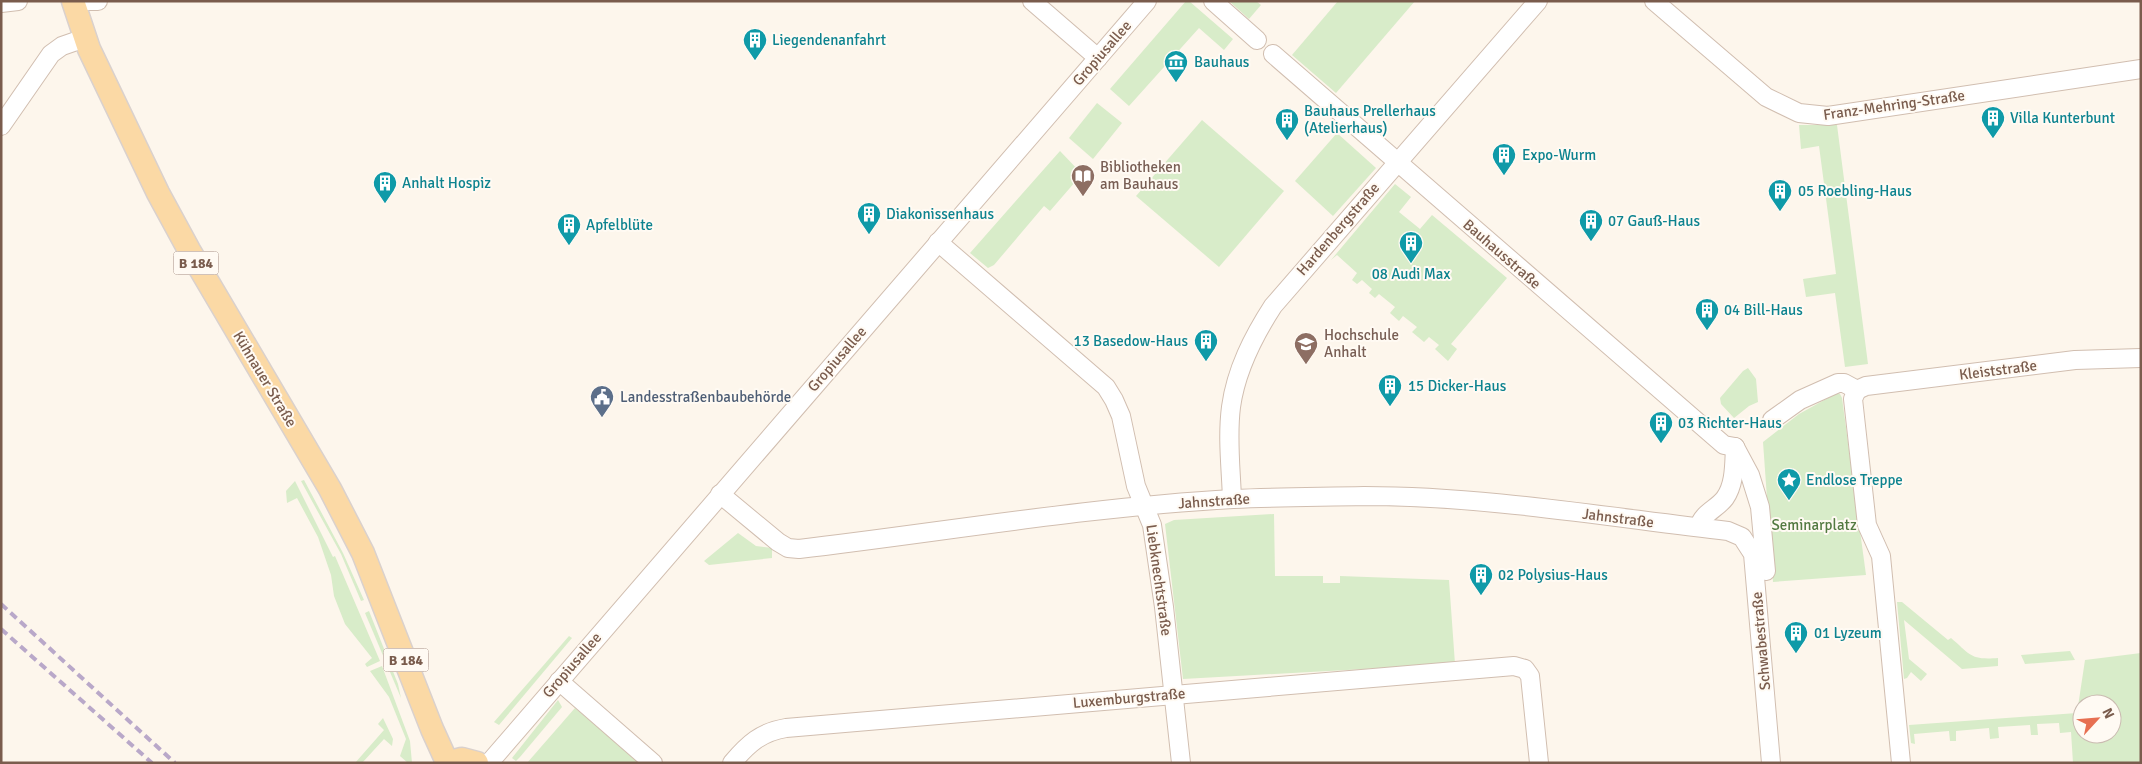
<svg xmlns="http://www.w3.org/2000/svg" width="2142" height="764" font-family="Signika,sans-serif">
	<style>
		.green { fill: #d8ecc9; fill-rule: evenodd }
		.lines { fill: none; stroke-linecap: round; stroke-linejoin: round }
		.minor-casing { stroke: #d1beb0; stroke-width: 20 }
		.major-casing { stroke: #dad1cd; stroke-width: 25 }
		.minor { stroke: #fff; stroke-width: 18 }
		.major { stroke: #fbd9a5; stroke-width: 22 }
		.rail { stroke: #b9a8c9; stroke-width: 4; stroke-dasharray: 8 5; stroke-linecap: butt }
		.labels { text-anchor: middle; stroke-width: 4; stroke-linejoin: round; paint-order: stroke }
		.shield { fill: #fffaf3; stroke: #a28b7f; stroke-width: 1 }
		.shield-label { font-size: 14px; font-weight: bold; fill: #7a5c4d }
		.culture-label { font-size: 15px; fill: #0d838f; stroke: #fffaf3; text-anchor: start }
		.street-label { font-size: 15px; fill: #7a5c4d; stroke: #fffaf3 }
		.education-label { font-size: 15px; fill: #785e54; stroke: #fffaf3; text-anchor: start }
		.service-label { font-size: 15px; fill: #4e5e75; stroke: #fffaf3; text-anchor: start }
		.park-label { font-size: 15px; fill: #537a41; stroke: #fffaf3 }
	</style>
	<rect width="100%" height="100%" fill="#fdf6ec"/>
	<g class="green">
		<path d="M1186 1H1189L1233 39 1224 50 1199 28 1129 106 1110 89Z"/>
		<path d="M1229 1H1256L1261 5 1249 19Z"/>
		<path d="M1338 1H1415L1336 93 1292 55Z"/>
		<path d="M1097 103 1122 123 1093 159 1069 138Z"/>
		<path d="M1202 120 1284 191 1219 267 1136 196Z"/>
		<path d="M1799 125H1837L1868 364 1845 367 1835 293 1806 297 1803 279 1836 274 1819 146 1801 149Z"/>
		<path d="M1337 133 1376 168 1333 216 1295 181Z"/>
		<path d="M1060 151 1082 174 1050 211 1044 206 994 265 988 268 970 253Z"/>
		<path d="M1395 184 1411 197 1399 212 1420 229 1432 215 1507 278 1451 344 1457 349 1448 361 1435 349 1439 345 1429 337 1424 342 1412 332 1417 327 1403 316 1399 321 1390 313 1395 307 1379 294 1375 298 1369 293 1372 289 1362 280 1357 284 1352 280 1357 273 1337 255 1331 260Z"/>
		<path d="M1748 368 1756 379 1758 402 1749 406 1734 418 1721 404 1720 398 1743 371Z"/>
		<path d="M1837 393 1840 394 1842 398 1866 575 1773 582 1763 442 1799 414Z"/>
		<path d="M304 480 343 553 364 600 361 601 341 554 301 481Z"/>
		<path d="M295 481 333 557 335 556 380 661 367 667 365 664 372 658 345 624 334 596 331 575 318 537 297 498 287 503 286 491Z"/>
		<path d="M1274 514 1275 576H1323V583H1340V576L1449 580 1455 664 1183 679 1165 524 1174 520Z"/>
		<path d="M738 533 756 546 772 548V558L709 565 704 561Z"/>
		<path d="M1897 602H1902L1948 640 1951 638C1971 655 1970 660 1998 658V666L1962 669 1904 620 1909 659 1927 674 1921 681 1911 672 1907 678 1904 679Z"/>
		<path d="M369 611 398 684 401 698 365 613Z"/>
		<path d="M569 636 572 638 499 725 494 722Z"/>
		<path d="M2070 651 2075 660 2025 664 2021 655Z"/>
		<path d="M2141 653V763H2073L2071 732 2060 733 2059 723 2037 724 2038 735H2031L2030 725 1998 727 1999 738 1990 739 1989 728 1956 731V741H1950L1949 731 1914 734 1915 744 1911 743 1909 725 2077 713 2085 660ZM2082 704H2112V734H2082Z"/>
		<path d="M382 666 410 741 412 763H408L400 756 406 739 389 697 370 671Z"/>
		<path d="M558 700 562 707 520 757 516 761 512 758Z"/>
		<path d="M575 708 640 763H527Z"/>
		<path d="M383 718 393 739 392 746 384 739 362 763H355L384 730 378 724Z"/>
	</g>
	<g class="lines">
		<g class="minor-casing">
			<g id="minor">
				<path d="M84 1H98"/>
				<path d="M1032 1 1098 58"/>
				<path d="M1213 1 1257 40"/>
				<path d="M1654 1 1766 97 1799 113 1828 116 2141 69"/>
				<path d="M1 3 18 1"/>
				<path d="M1273 54 1724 445 1735 447"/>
				<path d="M1 126 51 54 62 46 85 38"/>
				<path d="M938 242 1106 387 1114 400 1121 416 1136 486 1152 525 1164 607 1181 763"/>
				<path d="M1857 390 1853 399 1867 525 1881 556 1901 763"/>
				<path d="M1857 390 1866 386 2075 360 2141 358"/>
				<path d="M1772 420 1800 400 1838 383H1844L1857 390"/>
				<path d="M1735 447 1750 475 1760 507 1766 571"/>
				<path d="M720 494 778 542 788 548 799 549C943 532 1088 507 1233 499 1276 497 1320 497 1364 496 1485 496 1607 517 1728 531L1742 537 1753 554 1771 763"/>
				<path d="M1232 499C1231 469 1227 438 1231 407 1236 370 1253 337 1273 306L1538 1"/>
				<path d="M1699 527C1702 513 1717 509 1725 498 1735 484 1734 464 1735 447"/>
				<path d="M559 681 653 763"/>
				<path d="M489 763 1147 1"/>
				<path d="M732 763C748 744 761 732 786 728L1514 666 1525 669 1530 676 1539 763"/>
			</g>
		</g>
		<g class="major-casing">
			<g id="major">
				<path d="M73 1 89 49 158 193 189 250 330 489 363 553 432 729 447 762"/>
				<path d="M446 763 462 759 477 763"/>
			</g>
		</g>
		<use href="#minor" class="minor"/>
		<use href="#major" class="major"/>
		<g class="rail">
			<path d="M1 604 175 763"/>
			<path d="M1 629 152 763"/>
		</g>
	</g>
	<defs>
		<g id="building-pin" transform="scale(1.25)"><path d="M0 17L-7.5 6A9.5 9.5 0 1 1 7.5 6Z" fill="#0f9aa8" stroke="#fffaf3"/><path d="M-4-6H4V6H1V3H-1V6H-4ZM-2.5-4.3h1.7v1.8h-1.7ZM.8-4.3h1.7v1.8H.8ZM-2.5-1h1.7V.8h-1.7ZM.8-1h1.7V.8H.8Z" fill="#fff"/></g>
		<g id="museum-pin" transform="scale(1.25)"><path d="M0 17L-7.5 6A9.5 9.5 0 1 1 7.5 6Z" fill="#0f9aa8" stroke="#fffaf3"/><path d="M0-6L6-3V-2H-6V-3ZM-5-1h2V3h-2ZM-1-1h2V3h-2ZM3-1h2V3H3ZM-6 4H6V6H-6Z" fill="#fff"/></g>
		<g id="library-pin" transform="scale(1.25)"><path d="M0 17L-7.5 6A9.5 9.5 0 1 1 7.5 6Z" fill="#8d6e63" stroke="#fffaf3"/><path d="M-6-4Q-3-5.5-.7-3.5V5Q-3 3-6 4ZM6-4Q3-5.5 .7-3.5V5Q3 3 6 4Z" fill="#fff"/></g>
		<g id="university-pin" transform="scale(1.25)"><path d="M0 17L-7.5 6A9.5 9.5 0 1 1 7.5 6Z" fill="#8d6e63" stroke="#fffaf3"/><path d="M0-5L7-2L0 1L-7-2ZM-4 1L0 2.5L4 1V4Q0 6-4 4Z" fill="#fff"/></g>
		<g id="civic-pin" transform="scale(1.25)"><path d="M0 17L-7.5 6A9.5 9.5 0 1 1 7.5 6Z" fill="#5c6f8a" stroke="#fffaf3"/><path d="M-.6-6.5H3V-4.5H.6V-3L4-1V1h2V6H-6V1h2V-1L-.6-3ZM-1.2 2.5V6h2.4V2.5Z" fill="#fff"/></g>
		<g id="sight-pin" transform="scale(1.25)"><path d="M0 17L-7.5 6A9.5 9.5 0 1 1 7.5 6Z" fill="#0f9aa8" stroke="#fffaf3"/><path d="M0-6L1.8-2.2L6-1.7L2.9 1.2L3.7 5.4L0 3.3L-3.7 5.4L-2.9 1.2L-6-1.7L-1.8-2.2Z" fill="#fff"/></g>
	</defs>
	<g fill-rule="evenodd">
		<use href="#building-pin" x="755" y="40"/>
		<use href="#museum-pin" x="1176" y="62"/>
		<use href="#building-pin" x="1993" y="118"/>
		<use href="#building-pin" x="1287" y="120"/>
		<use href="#building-pin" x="1504" y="155"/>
		<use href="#library-pin" x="1083" y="176"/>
		<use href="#building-pin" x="385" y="183"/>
		<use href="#building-pin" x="1780" y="191"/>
		<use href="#building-pin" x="869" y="214"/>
		<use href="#building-pin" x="1591" y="221"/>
		<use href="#building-pin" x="569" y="225"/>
		<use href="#building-pin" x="1411" y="243"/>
		<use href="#building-pin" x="1707" y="310"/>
		<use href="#building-pin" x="1206" y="341"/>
		<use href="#university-pin" x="1306" y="344"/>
		<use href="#building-pin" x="1390" y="386"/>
		<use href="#civic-pin" x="602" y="397"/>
		<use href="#building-pin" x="1661" y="423"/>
		<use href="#sight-pin" x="1789" y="480"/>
		<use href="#building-pin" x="1481" y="575"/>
		<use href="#building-pin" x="1796" y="633"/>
	</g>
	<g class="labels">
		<g class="shield">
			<rect x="173.5" y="251.5" width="45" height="23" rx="4"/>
			<rect x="383.5" y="648.5" width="45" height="23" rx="4"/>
		</g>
		<g class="shield-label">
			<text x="196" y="268">B 184</text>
			<text x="406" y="665">B 184</text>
		</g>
		<g class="culture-label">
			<text x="772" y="45">Liegendenanfahrt</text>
			<text x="1194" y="67">Bauhaus</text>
			<text x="1304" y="116">Bauhaus Prellerhaus<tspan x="1304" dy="17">(Atelierhaus)</tspan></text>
			<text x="2010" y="123">Villa Kunterbunt</text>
			<text x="1522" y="160">Expo-Wurm</text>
			<text x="402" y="188">Anhalt Hospiz</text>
			<text x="1798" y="196">05 Roebling-Haus</text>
			<text x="886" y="219">Diakonissenhaus</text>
			<text x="1608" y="226">07 Gauß-Haus</text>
			<text x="586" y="230">Apfelblüte</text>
			<text x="1411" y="279" text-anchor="middle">08 Audi Max</text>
			<text x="1724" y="315">04 Bill-Haus</text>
			<text x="1188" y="346" text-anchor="end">13 Basedow-Haus</text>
			<text x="1408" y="391">15 Dicker-Haus</text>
			<text x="1678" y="428">03 Richter-Haus</text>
			<text x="1806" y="485">Endlose Treppe</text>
			<text x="1498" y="580">02 Polysius-Haus</text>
			<text x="1814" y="638">01 Lyzeum</text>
		</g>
		<g class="street-label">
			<text transform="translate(1102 53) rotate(-49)" y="5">Gropiusallee</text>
			<text transform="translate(1894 105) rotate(-8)" y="5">Franz-Mehring-Straße</text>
			<text transform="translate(1338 229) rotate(-49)" y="5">Hardenbergstraße</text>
			<text transform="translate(1502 254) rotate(41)" y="5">Bauhausstraße</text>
			<text transform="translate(837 359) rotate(-49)" y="5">Gropiusallee</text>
			<text transform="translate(1998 370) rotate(-7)" y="5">Kleiststraße</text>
			<text transform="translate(265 379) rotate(59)" y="5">Kühnauer Straße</text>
			<text transform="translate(1214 501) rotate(-4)" y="5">Jahnstraße</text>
			<text transform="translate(1618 518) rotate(7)" y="5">Jahnstraße</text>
			<text transform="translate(1159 580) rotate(82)" y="5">Liebknechtstraße</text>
			<text transform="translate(1761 641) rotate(-95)" y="5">Schwabestraße</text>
			<text transform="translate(572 665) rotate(-49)" y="5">Gropiusallee</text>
			<text transform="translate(1129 698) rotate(-5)" y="5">Luxemburgstraße</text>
		</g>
		<g class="education-label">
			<text x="1100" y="172">Bibliotheken<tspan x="1100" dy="17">am Bauhaus</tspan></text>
			<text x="1324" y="340">Hochschule<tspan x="1324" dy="17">Anhalt</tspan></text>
		</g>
		<g class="service-label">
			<text x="620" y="402">Landesstraßenbaubehörde</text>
		</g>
		<g class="park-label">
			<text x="1814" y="530">Seminarplatz</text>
		</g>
	</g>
	<rect width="2142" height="764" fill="none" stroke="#7a5c4d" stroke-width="5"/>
	<g transform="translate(2097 719) rotate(64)"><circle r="24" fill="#fffaf3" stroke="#cabbb1"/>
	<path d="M0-4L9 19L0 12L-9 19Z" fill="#e76f51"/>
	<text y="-8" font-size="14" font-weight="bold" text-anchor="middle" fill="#7a5c4d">N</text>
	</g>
</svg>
